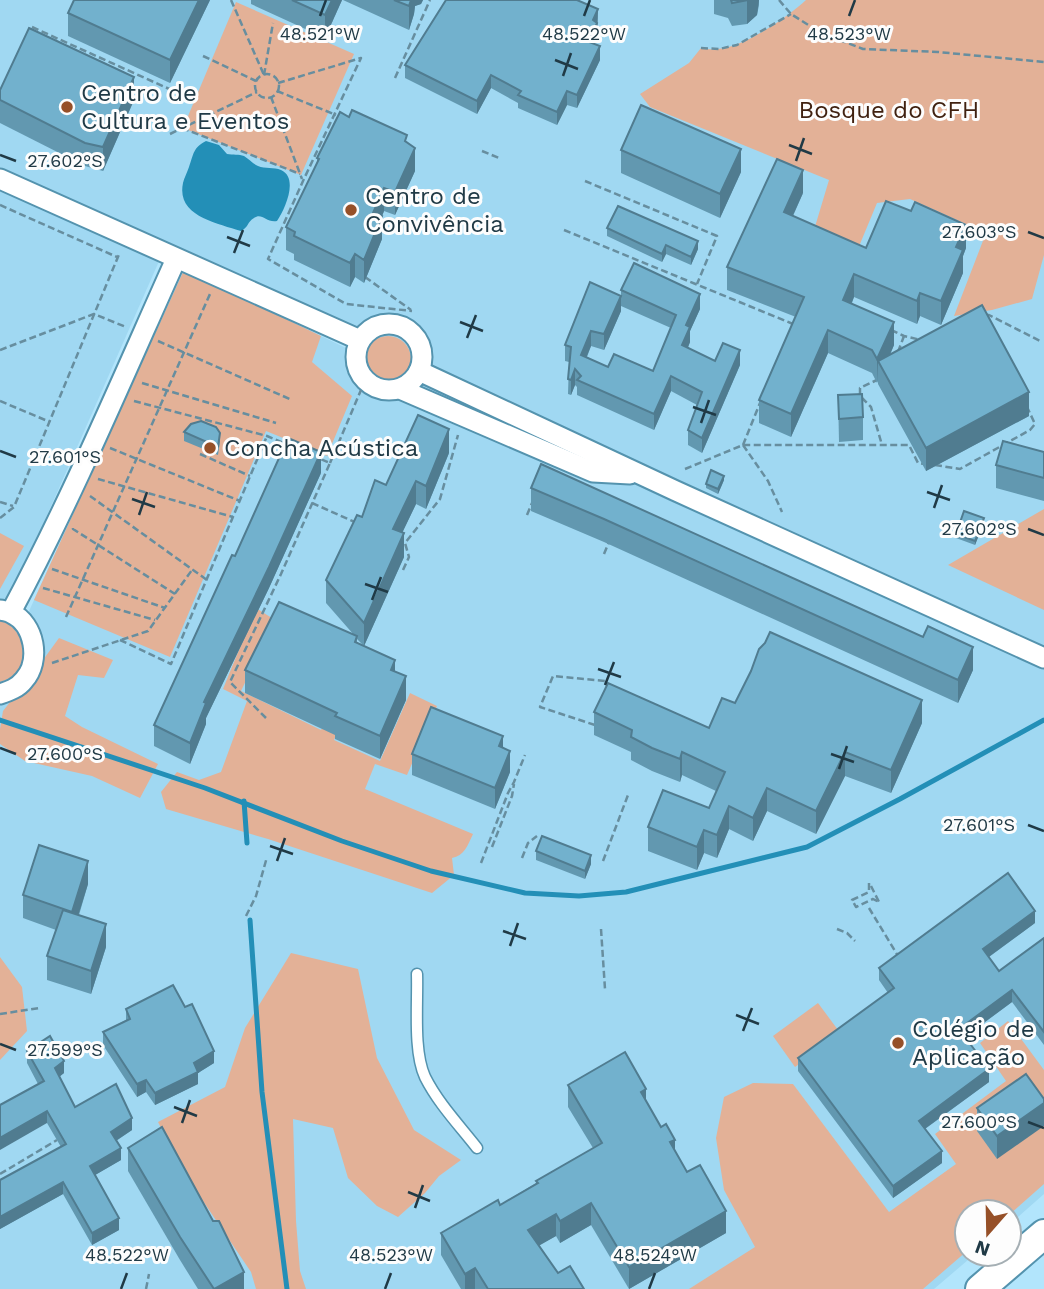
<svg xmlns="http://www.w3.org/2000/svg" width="1044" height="1289" font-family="'Work Sans',sans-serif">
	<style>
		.built { fill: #a0d8f2 }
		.green { fill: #e3b197 }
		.water { fill: #238fb7 }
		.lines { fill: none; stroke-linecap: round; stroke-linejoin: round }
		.stream { stroke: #238fb7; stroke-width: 5 }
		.service-casing { stroke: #5493ae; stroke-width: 13 }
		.minor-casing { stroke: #5493ae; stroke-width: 23 }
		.secondary-casing { stroke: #5493ae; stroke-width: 32 }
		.path { stroke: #678e9f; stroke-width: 2.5; stroke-dasharray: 7 3.5; stroke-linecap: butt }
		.service { stroke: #fff; stroke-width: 10 }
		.minor { stroke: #fff; stroke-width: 19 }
		.secondary { stroke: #fff; stroke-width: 28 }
		.wall { fill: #6298b0; fill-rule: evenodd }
		.shaded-wall { fill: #507c90 }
		.building { fill: #72b1cd; stroke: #507c90; stroke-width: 2 }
		.ticks { fill: none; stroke: #203a46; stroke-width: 2.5 }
		.poi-dot { fill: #965028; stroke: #fdfdfd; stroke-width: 2.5 }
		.labels { text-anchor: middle; stroke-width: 6; stroke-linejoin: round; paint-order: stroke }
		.poi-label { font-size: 24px; fill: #203a46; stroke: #fdfdfd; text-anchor: start }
		.park-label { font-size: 24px; fill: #402110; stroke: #fdfdfd }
		.ticks-label { font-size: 18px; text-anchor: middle; fill: #203a46; stroke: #fdfdfd; stroke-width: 6; stroke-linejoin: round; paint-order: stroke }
	</style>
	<rect width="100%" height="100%" fill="#b2e5fc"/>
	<g class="built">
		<path d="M0 0H1044V649L0 169Z"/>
		<path d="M0 188 160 259 0 622Z"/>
		<path d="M184 270 346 348 1044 665V1194L1009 1225V1212H967V1254H975L934 1289H0V675Z"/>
	</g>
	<g class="green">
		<path d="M806 0H1044V255L1032 299 992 310 954 316 986 233 910 199 877 203 855 256 814 230 829 180 650 107 640 94 689 63 701 48C707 49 713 50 718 49 743 48 788 17 806 0Z"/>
		<path d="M236 2 354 54 301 175 183 128Z"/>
		<path d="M184 270 321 336 312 362 352 396 327 456 266 431 170 657 34 600Z"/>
		<circle cx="388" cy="359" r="23"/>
		<path d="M1044 509V610L948 565Z"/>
		<path d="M0 533 24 546 0 589Z"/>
		<path d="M256 608 275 620 241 691 321 730 356 660 367 665 334 740 380 761 410 693 437 706 407 775 375 764 365 789 473 834C468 845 464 856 452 858L454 875 432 893 268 839 166 809 161 792 177 772 199 780 221 772 247 701 223 689Z"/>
		<path d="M0 620C30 631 33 673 0 682Z"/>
		<path d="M59 638 113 660 104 678 78 675 65 716 82 727 158 764 140 798 92 776 25 761 0 744V729L3 711 43 660Z"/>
		<path d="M291 953 358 969 377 1058 414 1130 461 1160 439 1176 425 1193 398 1217 377 1206 348 1178 333 1128 293 1119 296 1221 300 1271 306 1289H256L251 1272 182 1170 158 1122 225 1087 245 1028Z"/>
		<path d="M0 957 22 987 27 1031 0 1060Z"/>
		<path d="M818 1003 841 1034 795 1067 773 1036Z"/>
		<path d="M1008 1021 1044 1070V1184L1009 1215V1212H967V1251L923 1289H689L755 1247 724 1190 716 1138 724 1097 753 1083 793 1084 889 1212 956 1164 935 1134 1006 1081 980 1043Z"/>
	</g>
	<path class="water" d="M206 141 219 145 227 154C233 155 239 154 244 156 249 159 253 164 258 166 265 169 274 167 281 170 299 178 285 209 277 221 266 223 262 212 254 218 247 222 249 227 241 231 217 223 176 216 183 183 184 178 187 173 189 167 194 153 193 148 206 141Z"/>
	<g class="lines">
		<g class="stream">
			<path d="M0 720 205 788 342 841 431 871 525 893 579 896 626 892 807 847 900 799 1044 720"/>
			<path d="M244 801 247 843"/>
			<path d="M250 920 262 1092 287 1289"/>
		</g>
		<g class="service-casing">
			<path id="service" d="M417 974C418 1004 413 1051 425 1077 438 1103 459 1125 477 1148"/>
		</g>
		<g class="minor-casing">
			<g id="minor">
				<path d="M0 179 360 340"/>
				<circle cx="389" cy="357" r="33"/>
				<path d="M419 371 676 491 1044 658"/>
				<path d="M400 389 593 472 630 474"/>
				<path d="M0 610C1 610 10 612 11 613 35 624 41 661 24 680 18 688 9 691 0 694"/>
				<path d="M11 612C72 498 123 377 176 259"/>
			</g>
		</g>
		<g class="secondary-casing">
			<path id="secondary" d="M980 1289 1044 1234"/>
		</g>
		<g class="path">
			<path d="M231 0 264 75"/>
			<path d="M779 0 791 14 821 33 863 49 938 52 1044 62"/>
			<path d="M32 27 187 97"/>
			<path d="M701 48 719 49 737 45 791 14"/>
			<path d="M203 56 256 81"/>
			<circle cx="267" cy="86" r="12"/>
			<path d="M264 75 273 23"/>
			<path d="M395 78 430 0"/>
			<path d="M278 83 361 58 303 181 268 259 346 304 412 311"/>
			<path d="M277 91 336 115"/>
			<path d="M271 97 302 179"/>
			<path d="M182 128 300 174"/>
			<path d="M170 134 257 92"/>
			<path d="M482 151 499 158"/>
			<path d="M585 181 717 236 697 284"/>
			<path d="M0 205 117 257"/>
			<path d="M564 230 793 324"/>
			<path d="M365 277 411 310"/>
			<path d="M986 315H989L1040 341"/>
			<path d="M891 330 904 336 921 340"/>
			<path d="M158 341 292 400"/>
			<path d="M0 350 94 314 126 327"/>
			<path d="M898 352 904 336"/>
			<path d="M879 379 860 388V396L871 407 882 445"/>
			<path d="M142 383 276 423"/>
			<path d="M0 401 50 422"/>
			<path d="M134 401 267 436 286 444"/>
			<path d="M743 445 760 403"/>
			<path d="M743 445 768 481 782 512"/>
			<path d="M110 448 240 501"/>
			<path d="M200 454 250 476"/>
			<path d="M330 463 361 390"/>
			<path d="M935 465 960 469 1030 430 1035 424 1028 409"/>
			<path d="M685 469 743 445H909L918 463 925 464"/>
			<path d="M98 479 233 517"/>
			<path d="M90 496 207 580"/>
			<path d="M0 502 13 506"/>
			<path d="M312 503 357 523"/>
			<path d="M527 515 532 503"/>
			<path d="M0 518 14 507 120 252"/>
			<path d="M73 528V529L175 594"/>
			<path d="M604 554 609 542"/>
			<path d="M52 569 165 608"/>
			<path d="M403 570 409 557 405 543 440 499 458 435"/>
			<path d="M43 588 155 620"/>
			<path d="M66 617 210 294"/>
			<path d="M120 640 171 664 267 436"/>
			<path d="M52 663 148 631 192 570"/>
			<path d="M266 718 230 682 281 574 330 463 318 458"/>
			<path d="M595 725 540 707 553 676 606 681"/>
			<path d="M492 847 512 796 514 784"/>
			<path d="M522 858 528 843 537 836"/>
			<path d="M603 861 628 795"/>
			<path d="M481 863 508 793 514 782 525 755"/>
			<path d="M869 883V892L852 900 856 907 873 899 879 902"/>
			<path d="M871 886 879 902"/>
			<path d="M869 908 898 956"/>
			<path d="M246 916 256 896 267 857"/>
			<path d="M601 929 605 989"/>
			<path d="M837 929 847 933 855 941"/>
			<path d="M0 1014 39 1008"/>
			<path d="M0 1174 57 1140"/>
			<path d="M146 1289 149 1274"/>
		</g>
		<use href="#service" class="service"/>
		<use href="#minor" class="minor"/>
		<use href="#secondary" class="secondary"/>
	</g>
	<g class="wall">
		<path d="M210 0 170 83 68 36V13Z"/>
		<path d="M251 0H342L325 38 251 4Z"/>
		<path d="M343 0H423L421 4 415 6 414 14 409 30Z"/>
		<path d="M714 0H759V5L757 15 747 24 732 26 728 18 714 14Z"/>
		<path d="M598 9 597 36 594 44 600 60 577 108 567 105 557 125 518 108V103L491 88 477 114 405 78V65Z"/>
		<path d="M0 90 134 100 103 171 85 166 0 123Z"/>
		<path d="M349 117 407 143 415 171 395 215 384 211 382 216V239L364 283 355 277 350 287 294 260V254L286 250V227L317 163V158Z"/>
		<path d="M621 150 741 172 720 218 621 173Z"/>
		<path d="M803 193 793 216 866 248H966L963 256V273L941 325 920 316 917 324 854 297 852 303 894 345 890 355 1029 416 926 471 878 384V381L877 383 872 373 828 353 791 437 759 423V400L796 317 727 290V267Z"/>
		<path d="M607 228 698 249 691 265 666 254 662 262 607 236Z"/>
		<path d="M621 290 700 309 690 331V342L688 348 715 361 740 365 702 453 688 445V430L697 405 671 391 654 430 577 395V387L575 385 571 395 568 394 569 362 565 361V345L621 296ZM621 306 671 328 653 371 608 367 587 357 591 346 604 350 621 311Z"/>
		<path d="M838 395 863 417V440L839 442Z"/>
		<path d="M184 432 220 441 218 455 184 441Z"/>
		<path d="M1044 452V501L996 488V465Z"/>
		<path d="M449 453 426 509 416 504 402 533 404 557 364 646 357 639V643L395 672 406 700 380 759 335 739V735L245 693V670L354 635 326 603V580L362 517 386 485Z"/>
		<path d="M321 473 269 588 206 718V724L190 764 154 746V725L235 556Z"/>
		<path d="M724 480 718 494 706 488V484Z"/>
		<path d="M531 488 973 670 958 703 604 542 531 511Z"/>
		<path d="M984 522 975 545 956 538V534Z"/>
		<path d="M735 703 922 723 891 793 845 776 816 834 767 811 753 841 729 829 717 858 704 853 697 870 648 851V827L709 808 716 791 682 775 680 782 652 771 631 760V752L594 735V712L709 728Z"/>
		<path d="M503 748 510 772 495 809 412 775V754Z"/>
		<path d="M536 851 591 864 585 879 536 860Z"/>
		<path d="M88 884 79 915 106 947 91 994 47 980V956L56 930 23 918V895Z"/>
		<path d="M1035 923 989 957 999 971 1044 938V1045L1012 1002 965 1037 989 1082 925 1129 942 1163 893 1198 798 1071V1058L888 993 879 980V968Z"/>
		<path d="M126 1009 214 1063 198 1073V1084L155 1105 146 1092 137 1097 103 1045V1032L126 1020Z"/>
		<path d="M27 1051 64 1073 59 1077 75 1107 132 1130 116 1141 121 1160 95 1175 119 1230 92 1245 63 1194 0 1229V1180L61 1147 47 1123 38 1084 27 1063Z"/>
		<path d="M1026 1074 997 1159 977 1131V1108Z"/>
		<path d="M568 1085 646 1102 687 1172 726 1233 629 1289 591 1225 560 1243 556 1236 539 1245 558 1273 584 1289H461L441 1255V1233L500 1205 536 1183V1181L593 1148 568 1107Z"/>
		<path d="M128 1148 244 1289H198L180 1260 128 1171Z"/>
	</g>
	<g class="shaded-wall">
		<path d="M199 0H210L170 83V60Z"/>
		<path d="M332 0H342L325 38V15Z"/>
		<path d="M411 0H423L421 4 415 6 414 14 409 30V6Z"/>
		<path d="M747 0H759L757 15 747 24Z"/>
		<path d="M598 9 597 36 589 55V42L593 20Z"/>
		<path d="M600 46V60L577 108V95Z"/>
		<path d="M491 75V88L477 114V101Z"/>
		<path d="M134 77V100L103 171V147Z"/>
		<path d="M567 91V105L557 125V112Z"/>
		<path d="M415 148V171L395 215V192Z"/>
		<path d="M741 149V172L720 218V194Z"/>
		<path d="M803 170V193L784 235V212Z"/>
		<path d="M384 188V211L382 216V239L364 283V260L373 213Z"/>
		<path d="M966 225V248L963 256V273L941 325V301L956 247Z"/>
		<path d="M698 241V249L691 265V257Z"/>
		<path d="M666 245V254L662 262V254Z"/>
		<path d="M355 254V277L350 287V263Z"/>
		<path d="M854 274V297L843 323V300Z"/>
		<path d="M920 293V316L917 324V301Z"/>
		<path d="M700 294V309L690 331V342L682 360V345L686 325Z"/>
		<path d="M621 296V311L604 350V334Z"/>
		<path d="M894 322V345L883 370 878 361 877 383V359Z"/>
		<path d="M828 330V353L791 437V414Z"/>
		<path d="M591 331V346L581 370V355Z"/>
		<path d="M740 350V365L702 453V438Z"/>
		<path d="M575 369V385L571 395V380Z"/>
		<path d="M671 376V391L654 430V414Z"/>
		<path d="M1029 392V416L926 471V448Z"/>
		<path d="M449 429V453L426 509V486Z"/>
		<path d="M321 452V473L269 588 206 718V724L190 764V743L204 702Z"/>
		<path d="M724 476V480L718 494V489Z"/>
		<path d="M416 481V504L393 552V529Z"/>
		<path d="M984 518V522L975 545V541Z"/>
		<path d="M404 533V557L364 646V623Z"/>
		<path d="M973 647V670L958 703V680Z"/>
		<path d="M395 660V683L391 670Z"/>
		<path d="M406 676V700L380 759V736Z"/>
		<path d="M922 700V723L891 793V770Z"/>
		<path d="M503 736V757L499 746Z"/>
		<path d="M510 751V772L495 809V788Z"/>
		<path d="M682 752V775L680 782V759Z"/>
		<path d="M845 752V776L816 834V811Z"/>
		<path d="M767 788V811L753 841V818Z"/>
		<path d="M729 806V829L717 858V835Z"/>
		<path d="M704 830V853L697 870V847Z"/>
		<path d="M591 855V864L585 879V871Z"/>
		<path d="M88 861V884L72 935V912Z"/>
		<path d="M1035 911V923L983 961V949Z"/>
		<path d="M106 924V947L91 994V971Z"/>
		<path d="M1012 990V1002L959 1041V1029Z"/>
		<path d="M214 1051V1063L198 1073V1084L155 1105V1093L194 1063Z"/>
		<path d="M64 1061V1073L55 1080V1068Z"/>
		<path d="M989 1069V1082L919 1133V1121Z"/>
		<path d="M146 1080V1092L137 1097V1084Z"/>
		<path d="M646 1089V1111L641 1092Z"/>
		<path d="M1044 1103V1126L997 1159V1136Z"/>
		<path d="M47 1111V1123L0 1150V1138Z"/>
		<path d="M132 1118V1130L111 1144V1132Z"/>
		<path d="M675 1140V1162L670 1142Z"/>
		<path d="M121 1148V1160L90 1178V1166Z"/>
		<path d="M942 1151V1163L893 1198V1186Z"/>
		<path d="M63 1182V1194L0 1229V1217Z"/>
		<path d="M591 1203V1225L560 1243V1221Z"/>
		<path d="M726 1211V1233L629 1289V1267Z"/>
		<path d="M556 1214V1236L528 1252V1230Z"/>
		<path d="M119 1218V1230L92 1245V1233Z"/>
		<path d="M475 1268V1289H465V1274Z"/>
		<path d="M244 1272V1289H214Z"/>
	</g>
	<g class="building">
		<path d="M74 0H199L170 60 68 13Z"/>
		<path d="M292 0H332L325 15Z"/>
		<path d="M394 0H411L409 6Z"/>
		<path d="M446 0H577L598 9 593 20 597 23 589 42 600 46 577 95 567 91 557 112 518 95 521 91 491 75 477 101 405 65Z"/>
		<path d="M731 0H748L732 3Z"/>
		<path d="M29 28 134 77 103 147 85 143 0 100V90Z"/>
		<path d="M641 105 741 149 720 194 621 150Z"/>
		<path d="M352 110 407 135 405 141 415 148 395 192 384 188 373 213 382 216 364 260 355 254 350 263 294 236 295 232 286 227 319 159 317 158 340 112 349 117Z"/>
		<path d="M777 159 803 170 784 212 866 248 886 201 911 211 915 202 966 225 956 247 963 250 941 301 920 293 917 301 854 274 843 300 894 322 877 359 872 350 828 330 791 414 759 400 804 297 727 267Z"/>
		<path d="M618 206 698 241 691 257 666 245 662 254 607 228Z"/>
		<path d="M634 263 700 294 686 325 690 327 682 345 715 361 723 343 740 350 702 438 688 430 702 392 671 376 654 414 577 380 581 376 575 369 571 380 568 379 571 347 565 345 590 282 621 296 604 334 591 331 581 355 608 367 614 354 653 371 676 315 621 290Z"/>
		<path d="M982 305 1029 392 926 448 878 361Z"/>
		<path d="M862 394 863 417 839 419 838 395Z"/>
		<path d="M418 415 449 429 426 486 416 481 393 529 404 533 364 623 326 580 357 515 362 517 375 480 386 485Z"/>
		<path d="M201 421 216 427 220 433 218 447 184 432 191 424Z"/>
		<path d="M288 438 321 452 269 567 204 702 206 703 190 743 154 725 232 555 235 556Z"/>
		<path d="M1003 441 1044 452V478L996 465Z"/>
		<path d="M541 464 923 637 928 626 973 647 958 680 604 519 531 488Z"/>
		<path d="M711 470 724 476 718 489 706 484Z"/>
		<path d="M964 511 984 518 975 541 956 534Z"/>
		<path d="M279 602 357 636 355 642 395 660 391 670 406 676 380 736 335 716 337 713 245 670Z"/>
		<path d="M770 632 922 700 891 770 845 752 816 811 767 788 753 818 729 806 717 835 704 830 697 847 648 827 663 790 709 808 725 772 682 752 680 759 652 748 631 737 632 730 594 712 608 683 709 728 722 698 735 703 751 671 759 649 765 643Z"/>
		<path d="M431 707 503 736 499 746 510 751 495 788 412 754Z"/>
		<path d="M542 836 591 855 585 871 536 851Z"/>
		<path d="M39 845 88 861 72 912 23 895Z"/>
		<path d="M1008 873 1035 911 983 949 999 971 1044 938V1032L1012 990 959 1029 989 1069 919 1121 942 1151 893 1186 798 1058 894 988 879 968Z"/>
		<path d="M63 910 106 924 91 971 47 956Z"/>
		<path d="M173 985 185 1007 192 1004 214 1051 194 1063 198 1072 155 1093 146 1080 137 1084 103 1032 130 1019 126 1009Z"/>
		<path d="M50 1036 64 1061 55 1068 75 1107 116 1084 132 1118 111 1132 121 1148 90 1166 119 1218 92 1233 63 1182 0 1217V1180L66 1144 47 1111 0 1138V1105L44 1081 27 1051Z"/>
		<path d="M625 1052 646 1089 641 1092 661 1127 666 1124 675 1140 670 1142 687 1172 700 1165 726 1211 629 1267 591 1203 560 1221 556 1214 528 1230 558 1273 570 1266 584 1289H488L475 1268 465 1274 441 1233 498 1200 500 1205 538 1183 536 1181 602 1143 568 1085Z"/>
		<path d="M1026 1074 1044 1099V1103L997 1136 977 1108Z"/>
		<path d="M162 1127 213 1221H219L244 1272 214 1289 180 1237 128 1148Z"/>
	</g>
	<path class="ticks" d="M320 16 326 0M584 16 590 0M849 16 855 0M555 60 578 69M563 76 571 53M789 145 812 154M0 155 16 161M796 161 804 138M1028 232 1044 238M227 237 250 246M234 253 243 230M460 322 483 331M467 338 476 315M693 407 716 415M701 423 709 400M0 451 16 457M927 492 950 500M132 499 155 507M934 508 942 485M139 515 147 492M1028 529 1044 535M365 584 388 592M372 600 381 577M598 669 621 677M605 685 614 662M0 748 16 754M831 754 854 762M839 769 847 746M1028 825 1044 831M270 846 293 854M277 861 285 838M503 931 526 939M510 946 518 923M736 1015 759 1024M743 1031 752 1008M0 1044 16 1050M174 1107 197 1116M1028 1122 1044 1128M182 1123 190 1100M408 1192 430 1201M415 1208 423 1185M121 1289 127 1273M385 1289 391 1273M649 1289 655 1273"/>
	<g class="poi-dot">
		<circle cx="67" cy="107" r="7"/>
		<circle cx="351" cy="210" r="7"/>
		<circle cx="210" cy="448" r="7"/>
		<circle cx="898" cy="1043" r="7"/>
	</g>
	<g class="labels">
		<g class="poi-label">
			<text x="81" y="101">Centro de<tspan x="81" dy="28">Cultura e Eventos</tspan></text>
			<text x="365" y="204">Centro de<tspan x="365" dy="28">Convivência</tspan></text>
			<text x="224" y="456">Concha Acústica</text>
			<text x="912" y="1037">Colégio de<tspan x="912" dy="28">Aplicação</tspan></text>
		</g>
		<g class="park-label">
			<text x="889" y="118">Bosque do CFH</text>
		</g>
	</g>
	<g class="ticks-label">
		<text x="320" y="40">48.521°W</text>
		<text x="584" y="40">48.522°W</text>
		<text x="849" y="40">48.523°W</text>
		<text x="65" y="167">27.602°S</text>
		<text x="979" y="238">27.603°S</text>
		<text x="65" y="463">27.601°S</text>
		<text x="979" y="535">27.602°S</text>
		<text x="65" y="760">27.600°S</text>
		<text x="979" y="831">27.601°S</text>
		<text x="65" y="1056">27.599°S</text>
		<text x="979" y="1128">27.600°S</text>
		<text x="127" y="1261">48.522°W</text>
		<text x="391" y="1261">48.523°W</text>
		<text x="655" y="1261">48.524°W</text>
	</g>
	<g transform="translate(988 1233) rotate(200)"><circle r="33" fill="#fdfdfd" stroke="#a5afb4" stroke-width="2"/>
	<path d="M0-5L12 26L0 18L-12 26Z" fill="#965028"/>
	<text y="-10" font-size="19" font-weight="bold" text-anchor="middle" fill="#203a46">N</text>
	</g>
</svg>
